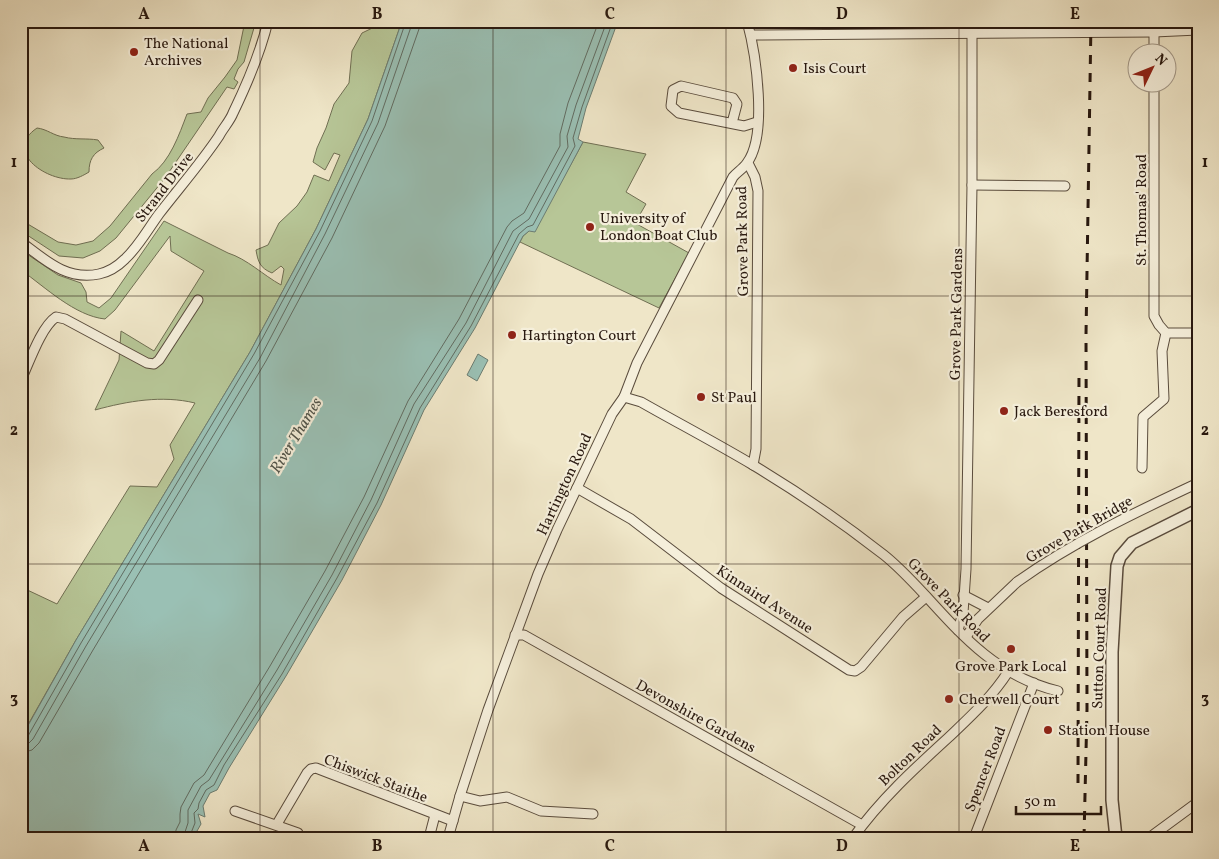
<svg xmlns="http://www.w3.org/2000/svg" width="1219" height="859" font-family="Vollkorn,serif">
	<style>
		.green { fill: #b7c697; stroke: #706f53 }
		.water { fill: #9ac0b4; stroke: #6c7d72 }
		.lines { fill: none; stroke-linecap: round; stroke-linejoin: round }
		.shore { stroke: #616c62; stroke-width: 1 }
		.minor-casing { stroke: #5a4c3d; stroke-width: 11 }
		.tertiary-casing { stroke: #5a4c3d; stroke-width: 14 }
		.minor { stroke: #f5efdb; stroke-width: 9 }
		.tertiary { stroke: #f5efdb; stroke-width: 11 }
		.rail { stroke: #28180f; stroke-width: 3; stroke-dasharray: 9 9; stroke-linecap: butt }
		.minor-bridge-casing { stroke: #5a4c3d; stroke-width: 11; stroke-linecap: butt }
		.minor-bridge { stroke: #f5efdb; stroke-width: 9 }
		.grid { fill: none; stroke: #28180f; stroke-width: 1; stroke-opacity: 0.55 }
		.poi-dot { fill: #8f2418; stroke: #f5efdb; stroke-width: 2 }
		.labels { text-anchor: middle; stroke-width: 4.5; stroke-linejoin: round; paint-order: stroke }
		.poi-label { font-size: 15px; fill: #28180f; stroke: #f5efdb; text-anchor: start }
		.street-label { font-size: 15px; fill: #28180f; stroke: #f5efdb }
		.water-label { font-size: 16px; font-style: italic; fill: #505349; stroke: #f5efdb }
		.neatline { fill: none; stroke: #28180f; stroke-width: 2 }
		.grid-label { font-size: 16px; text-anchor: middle; font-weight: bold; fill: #28180f }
	</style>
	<rect width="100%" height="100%" fill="#efe6c8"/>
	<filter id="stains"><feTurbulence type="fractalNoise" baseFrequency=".004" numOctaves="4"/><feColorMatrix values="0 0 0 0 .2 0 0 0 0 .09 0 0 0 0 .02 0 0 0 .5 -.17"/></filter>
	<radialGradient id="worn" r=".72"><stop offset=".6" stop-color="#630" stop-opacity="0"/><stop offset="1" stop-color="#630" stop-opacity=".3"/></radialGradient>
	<g class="green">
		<path d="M245 21H256L244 62 238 69 234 79 238 82 234 89 227 87 165 178 116 238 100 251 83 258 59 256 21 231V220L58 242 76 245 93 241 110 226 152 174C170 161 179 135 187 114L201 112 208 98 225 77 237 60Z"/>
		<path d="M387 21H402L368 119 316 229 250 352 76 640 21 737V587L57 604 130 486 157 487 174 459 170 445 195 403C162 395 128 401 95 410L119 360 121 331 154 351 204 271 171 251 170 236 115 310 105 319C75 316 45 287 21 270V250L58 275 81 283 86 292 87 302 99 308 111 298 164 221 228 253C247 259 263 275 281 285L284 269 281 266 272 273C260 268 258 262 256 250L268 245 279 223 297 206 307 192 314 175 329 181 340 155 334 153 325 170 313 162 317 148 326 128 334 104 349 83 352 51 362 33Z"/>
		<path d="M37 128C47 129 54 136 64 137 76 140 86 138 98 140L104 148C93 153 89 160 89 172 84 175 77 179 71 179 45 180 3 151 37 128Z"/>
		<path d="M583 142 646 154 626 192 646 204 635 223 689 253 659 308 520 242 523 236 529 231 559 186Z"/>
	</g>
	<g class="water">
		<path d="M402 21H618L586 108 578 139 583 142 535 232 529 231 523 236 475 328 424 410 381 505 342 580 286 676 229 768 217 790 210 793 203 806 205 817 198 814 201 824 193 838H21V738L76 640 250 352 316 229 368 119Z"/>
		<path d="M478 354 488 360 477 381 467 375Z"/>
	</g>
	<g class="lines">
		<g class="shore">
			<path d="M21 739 28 736 81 643 254 354 320 231 372 121 406 21"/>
			<path d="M21 745 28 744 33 739 86 646 260 358 325 234 378 123 413 21"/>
			<path d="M21 753 32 750 39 743 93 650 266 361 332 238 385 126 419 29 420 21"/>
			<path d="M175 838 176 830 180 822V814L181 807 194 783 204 775 270 666 325 571 364 497 408 401 459 319 507 227 512 221 524 213 560 146V134L568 103 599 21"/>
			<path d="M183 838 188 823V810L201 786 209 780 277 670 332 575 371 500 414 404 466 323 513 231 529 219 568 147 567 136 576 105 607 21"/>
			<path d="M189 838 195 823 194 813 198 809 199 803 206 790 214 785 224 765 282 674 337 578 377 503 420 408 471 326 519 234 527 227 533 225 575 146 573 138 582 107 613 21"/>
		</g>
		<g class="minor-casing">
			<g id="minor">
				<path d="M1154 32V52"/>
				<path d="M751 35 1154 32 1198 30"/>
				<path d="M1154 82V316L1159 325 1166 333H1198"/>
				<path d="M732 123 737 104 733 98 681 86 673 90 671 106 679 113 744 126 757 122"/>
				<path d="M748 163 755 177 758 191 756 449 753 465"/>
				<path d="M972 185 1065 186"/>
				<path d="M21 242C45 260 67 281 99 274 108 272 118 266 125 259 139 246 148 229 159 214 179 188 201 163 219 136 223 128 230 121 233 113 246 86 261 51 268 21"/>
				<path d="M21 380C29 363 41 327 56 317L65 319 147 363 154 364 159 360 198 300"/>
				<path d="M624 397 641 402C678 423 716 443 753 465 798 492 843 523 884 555 899 567 912 581 925 595 964 638 999 677 1058 691"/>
				<path d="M1142 468 1143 417 1164 399 1162 351 1166 333"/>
				<path d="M577 488 631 519 721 588 849 670 855 671 861 667 903 617 926 597"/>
				<path d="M963 595 988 608"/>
				<path d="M958 630 963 613 966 569 972 185V33"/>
				<path d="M515 635H524L862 825"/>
				<path d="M966 637 978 619 1017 582"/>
				<path d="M460 796 480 801 507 797 541 811 593 814"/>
				<path d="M235 811 298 833"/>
				<path d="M277 824 307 773 311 769 316 768 453 821"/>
				<path d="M429 838 435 815"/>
				<path d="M448 838 460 796 488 710 538 574 557 530 612 414 624 397 637 363 733 177C737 172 743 169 747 163 768 135 756 54 747 21"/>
				<path d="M853 838C880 800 915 768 949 737 971 716 992 697 1008 672"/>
				<path d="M974 838 1034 683"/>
				<path d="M1149 838 1198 802"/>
			</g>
		</g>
		<g class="tertiary-casing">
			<path id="tertiary" d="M1116 838 1112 800V652L1117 566 1120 557 1132 543 1198 510"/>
		</g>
		<use href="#minor" class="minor"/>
		<use href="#tertiary" class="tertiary"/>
		<g class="rail">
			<path d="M1078 783 1079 373"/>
			<path d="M1084 838 1087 709 1086 335 1091 21"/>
		</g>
		<g class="minor-bridge-casing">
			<path id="minor-bridge" d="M1017 582C1073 542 1136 512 1198 483"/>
		</g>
		<use href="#minor-bridge" class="minor-bridge"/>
	</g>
	<path class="grid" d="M260 21V838M493 21V838M726 21V838M959 21V838M21 296H1198M21 564H1198"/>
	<g class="poi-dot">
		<circle cx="134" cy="52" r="5"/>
		<circle cx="793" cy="68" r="5"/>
		<circle cx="590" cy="227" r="5"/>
		<circle cx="512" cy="335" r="5"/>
		<circle cx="701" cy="397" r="5"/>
		<circle cx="1004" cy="411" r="5"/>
		<circle cx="1011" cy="649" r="5"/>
		<circle cx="949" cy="699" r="5"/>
		<circle cx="1048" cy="730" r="5"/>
	</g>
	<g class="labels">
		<g class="poi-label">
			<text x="144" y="48">The National<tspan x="144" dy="17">Archives</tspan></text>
			<text x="803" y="73">Isis Court</text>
			<text x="600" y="223">University of<tspan x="600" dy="17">London Boat Club</tspan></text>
			<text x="522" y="340">Hartington Court</text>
			<text x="711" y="402">St Paul</text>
			<text x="1014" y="416">Jack Beresford</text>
			<text x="1011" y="671" text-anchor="middle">Grove Park Local</text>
			<text x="959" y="704">Cherwell Court</text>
			<text x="1058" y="735">Station House</text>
		</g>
		<g class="street-label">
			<text transform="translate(164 187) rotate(-52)" y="5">Strand Drive</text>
			<text transform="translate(1141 210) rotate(-90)" y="5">St. Thomas' Road</text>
			<text transform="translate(742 241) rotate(-91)" y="5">Grove Park Road</text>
			<text transform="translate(956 314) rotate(-89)" y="5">Grove Park Gardens</text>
			<text transform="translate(564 484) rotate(-65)" y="5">Hartington Road</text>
			<text transform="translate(1079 529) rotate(-30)" y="5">Grove Park Bridge</text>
			<text transform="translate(765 599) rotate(33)" y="5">Kinnaird Avenue</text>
			<text transform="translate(949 600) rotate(46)" y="5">Grove Park Road</text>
			<text transform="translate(1099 648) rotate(-88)" y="5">Sutton Court Road</text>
			<text transform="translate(696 716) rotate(29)" y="5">Devonshire Gardens</text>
			<text transform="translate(910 755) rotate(-44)" y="5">Bolton Road</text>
			<text transform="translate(985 769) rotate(-69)" y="5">Spencer Road</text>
			<text transform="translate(376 778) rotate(21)" y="5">Chiswick Staithe</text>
		</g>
		<g class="water-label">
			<text transform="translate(295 435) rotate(-59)" y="6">River Thames</text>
		</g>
	</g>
	<rect width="1219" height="859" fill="none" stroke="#efe6c8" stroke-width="55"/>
	<g transform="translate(1152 68) rotate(47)"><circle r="24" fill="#f5efdb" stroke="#a39989"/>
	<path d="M0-4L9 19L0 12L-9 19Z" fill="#8f2418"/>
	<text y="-8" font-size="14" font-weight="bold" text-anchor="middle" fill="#28180f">N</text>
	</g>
	<path d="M1016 806v8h85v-8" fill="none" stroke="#28180f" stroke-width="2.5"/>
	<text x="1024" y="806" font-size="15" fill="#28180f" stroke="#f5efdb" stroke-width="4" paint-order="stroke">50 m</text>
	<rect x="28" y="28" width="1164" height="804" class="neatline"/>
	<g class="grid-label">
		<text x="144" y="19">A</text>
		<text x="377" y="19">B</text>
		<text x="610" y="19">C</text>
		<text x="842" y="19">D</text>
		<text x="1075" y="19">E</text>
		<text x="14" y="167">1</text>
		<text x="1205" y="167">1</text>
		<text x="14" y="435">2</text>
		<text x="1205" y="435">2</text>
		<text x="14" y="703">3</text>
		<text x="1205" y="703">3</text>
		<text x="144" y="851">A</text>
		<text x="377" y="851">B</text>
		<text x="610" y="851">C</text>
		<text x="842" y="851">D</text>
		<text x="1075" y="851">E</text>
	</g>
	<rect width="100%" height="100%" filter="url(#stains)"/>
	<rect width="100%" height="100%" fill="url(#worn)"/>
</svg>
